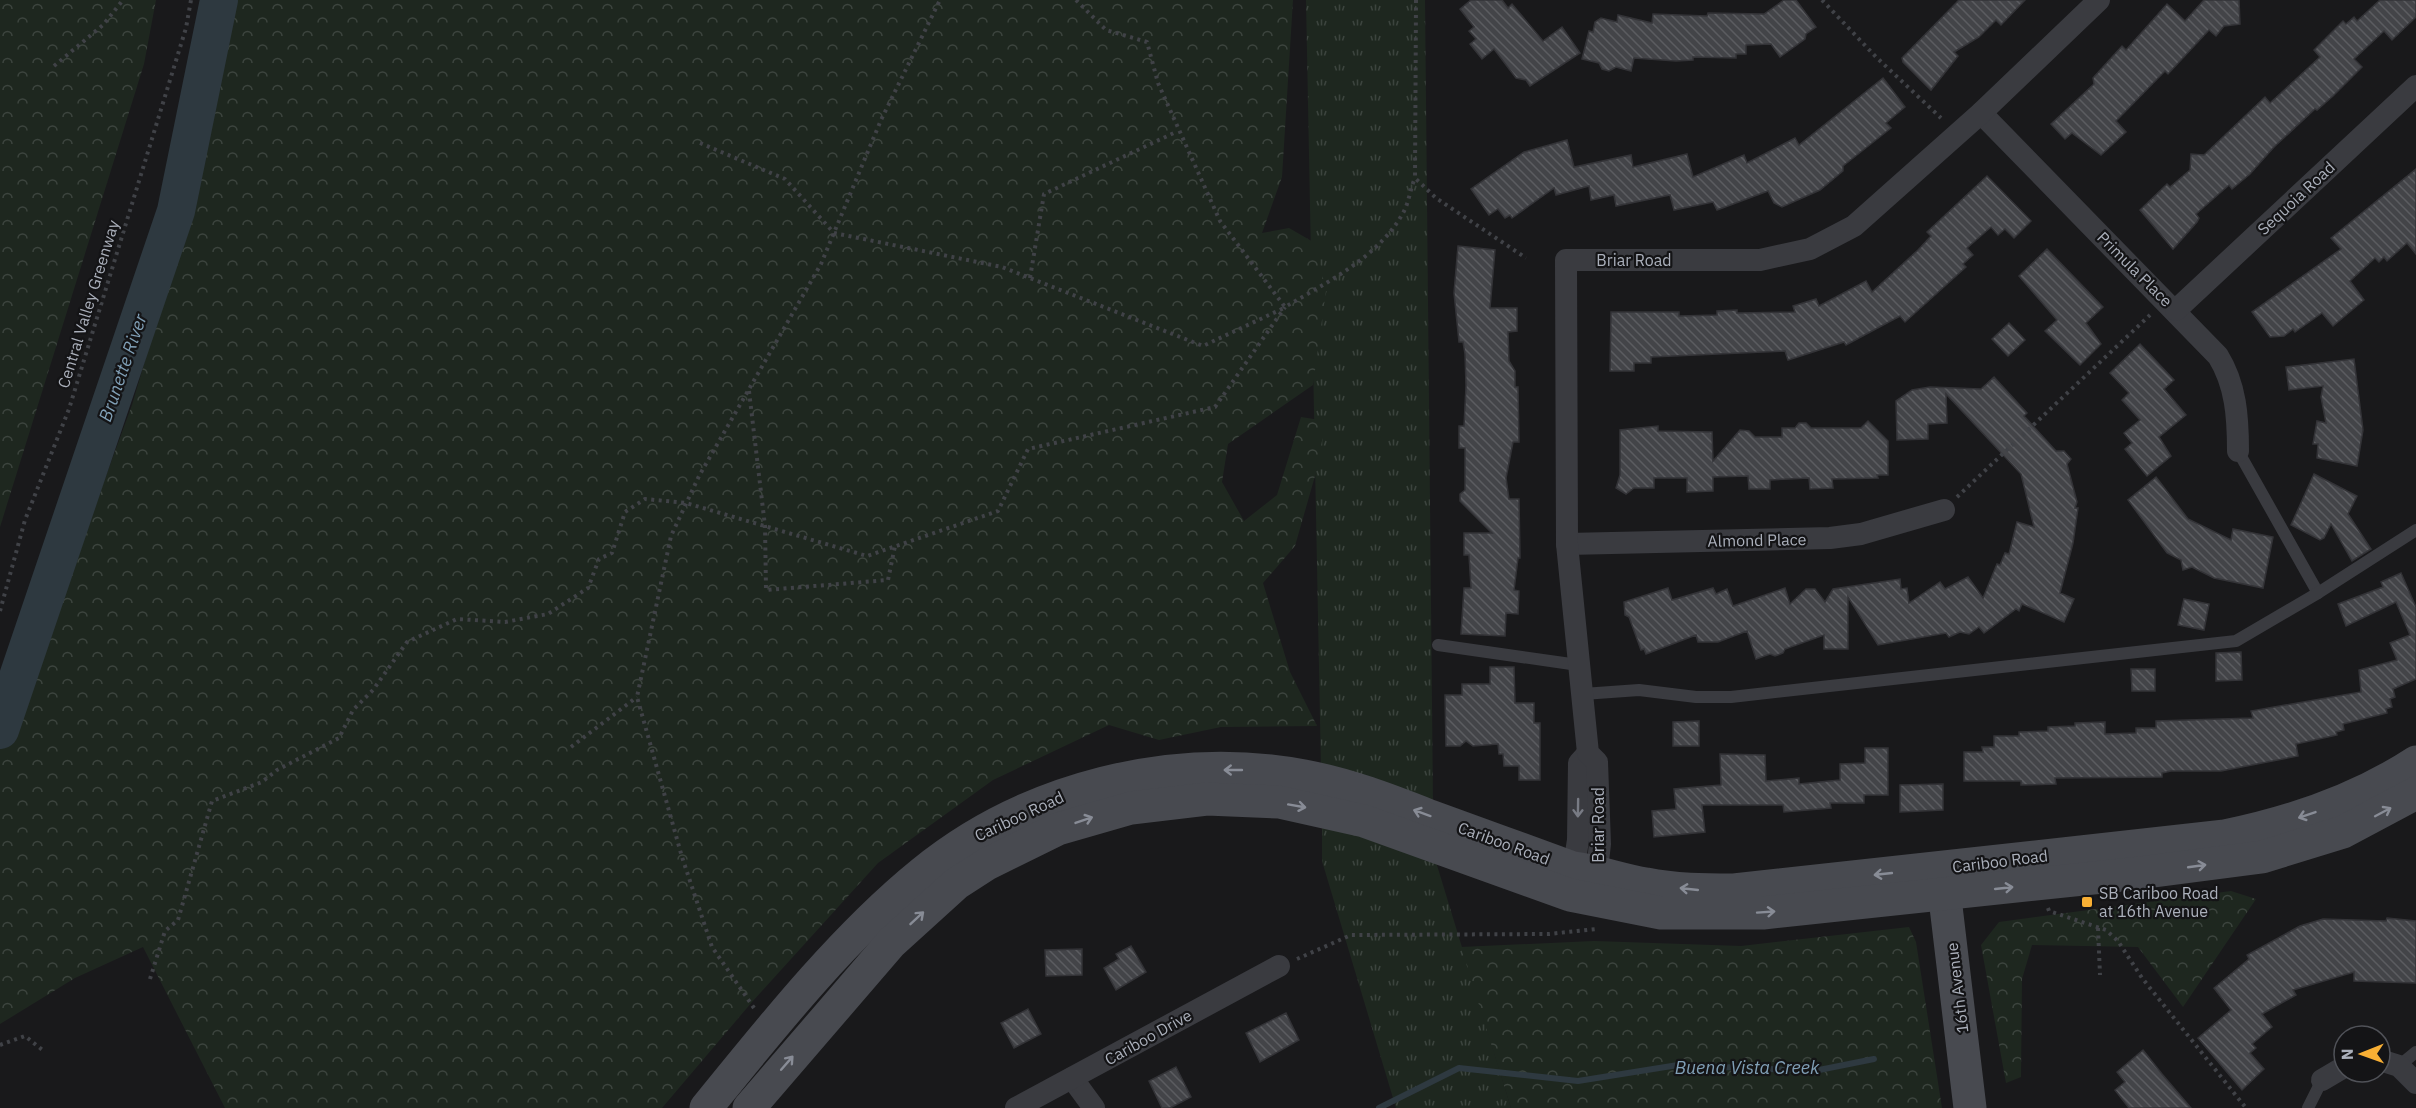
<svg xmlns="http://www.w3.org/2000/svg" width="2416" height="1108" font-family="'IBM Plex Sans',sans-serif">
	<style>
		.grass { fill: url(#grass-tufts) }
		.forest { fill: url(#forest-crowns) }
		.lines { fill: none; stroke-linecap: round; stroke-linejoin: round }
		.stream { stroke: #2e3940; stroke-width: 6 }
		.river { stroke: #2e3940; stroke-width: 38 }
		.building { fill: url(#building-back-hatch); stroke: #333337; stroke-width: 1.5 }
		.path { stroke: #404247; stroke-width: 4; stroke-dasharray: 3 4.5; stroke-linecap: butt }
		.lane { stroke: #3a3b40; stroke-width: 12 }
		.street { stroke: #3a3b40; stroke-width: 22 }
		.secondary { stroke: #484a50; stroke-width: 33 }
		.oneway { stroke: #888c96 }
		.oneway2 { stroke: #787b84 }
		.poi-dot { fill: #f8af34; stroke: #141416; stroke-width: 2 }
		.labels { text-anchor: middle; stroke-width: 4.5; stroke-linejoin: round; paint-order: stroke }
		.street-label { font-size: 16px; fill: #abb0bb; stroke: #141416 }
		.poi-label { font-size: 16px; fill: #abb0bb; stroke: #141416; text-anchor: start }
		.water-label { font-size: 18px; font-style: italic; fill: #81a0b7; stroke: #141416 }
	</style>
	<defs>
		<pattern id="grass-tufts" width="24" height="20" patternUnits="userSpaceOnUse" patternTransform="scale(1.5)"><rect width="24" height="20" fill="#1e271f"/><path d="M3 7l-1-3M5 7V3M7 7l1-3M15 17l-1-3M17 17v-4M19 17l1-3" fill="none" stroke="#3c443e"/></pattern>
		<pattern id="forest-crowns" width="20" height="18" patternUnits="userSpaceOnUse" patternTransform="scale(1.5)"><rect width="20" height="18" fill="#1e271f"/><path d="M2 6a3 3 0 1 1 6 0M12 15a3 3 0 1 1 6 0" fill="none" stroke="#3c443e"/></pattern>
		<pattern id="building-back-hatch" width="6" height="6" patternUnits="userSpaceOnUse" patternTransform="scale(1.5)"><rect width="6" height="6" fill="#434448"/><path d="M-1 5l2 2M0 0l6 6M5-1l2 2" fill="none" stroke="#5b5c60"/></pattern>
	</defs>
	<rect width="100%" height="100%" fill="#19191b"/>
	<g class="grass">
		<path d="M1306 0H1425L1433 805 1321 770Z"/>
		<path d="M1322 822 1436 862 1511 1108H1396L1322 861Z"/>
	</g>
	<g class="forest">
		<path d="M0 0H156L144 64 0 527Z"/>
		<path d="M234 0H1293L1282 177 1262 233 1289 228 1315 243 1326 291 1313 385 1228 444 1222 482 1244 521 1277 495 1301 417 1326 421 1315 476 1295 546 1263 583 1290 672 1317 726 1221 727 1159 740 1109 725 993 780 878 863 752 1002 662 1108H225L143 947 75 978 0 1024V674L33 675 132 405 174 261Z"/>
		<path d="M2231 891 2256 899 2183 1007 2138 947 2032 945 2022 979 2021 1077 2006 1083 1981 945 1999 922Z"/>
		<path d="M1909 927 1916 942 1942 1108H1511L1461 947 1594 941 1741 946Z"/>
	</g>
	<g class="lines">
		<path class="stream" d="M1379 1108 1459 1068 1578 1081 1678 1065 1814 1071 1874 1059"/>
		<path class="river" d="M0 730 176 211 219 0"/>
	</g>
	<g class="building">
		<path d="M1471 0H1502L1508 8 1512 4 1543 41 1562 27 1580 53 1530 86 1526 80 1516 78 1494 49 1482 59 1470 44 1476 39 1469 31 1474 27 1460 9Z"/>
		<path d="M1784 0H1796L1816 27 1806 34 1805 39 1780 57 1771 44 1746 45V54H1736V58L1693 57V60L1676 61 1634 58 1631 71 1616 67 1609 71 1602 69 1599 63 1582 59 1589 31 1593 32 1595 22 1601 18 1617 22 1618 15 1652 23 1653 14 1707 16 1708 13 1764 14Z"/>
		<path d="M1959 0H2025L2001 25 1996 20 1979 37 1954 52 1958 56 1931 90 1903 62 1902 58Z"/>
		<path d="M2204 0H2239L2240 24 2224 26 2216 36 2209 30 2168 74 2165 71 2116 121 2126 132 2101 155 2072 133 2065 139 2051 124 2094 84 2093 78 2122 46 2126 50 2167 4 2185 21Z"/>
		<path d="M2380 0H2416V17L2392 40 2384 31 2354 59 2362 67 2333 96 2317 110 2315 109 2274 147 2250 174 2232 189 2229 185 2196 214 2199 218 2197 222 2173 249 2140 210 2167 184 2170 187 2190 170 2191 154 2204 155 2265 97 2270 103 2320 57 2314 50 2343 21 2346 24 2354 17 2357 21Z"/>
		<path d="M1883 78 1905 107 1886 123 1891 128 1843 166V171L1820 190 1782 207 1774 203 1768 191 1717 210 1713 202 1674 210 1670 195 1616 206 1614 195 1591 200 1589 186 1556 195 1554 188 1512 218 1510 215 1505 218 1498 209 1489 215 1471 189 1524 152 1567 140 1574 167 1631 155 1633 167 1687 154 1693 177 1744 155 1747 163 1795 138 1799 145Z"/>
		<path d="M2416 169V254L2407 243 2387 261 2384 257 2379 262 2375 258 2350 281 2364 300 2333 326 2322 313 2295 332 2293 329 2284 336 2270 337 2252 312 2341 249 2331 238Z"/>
		<path d="M1987 176 2031 221 2014 238 2005 229 1998 235 1991 227 1967 248 1973 255 1963 264 1966 267 1905 322 1900 316 1846 345 1844 342 1788 360 1785 351 1651 357V363H1634V371H1610L1611 312H1679V316L1717 315V311L1737 310V313L1795 312 1793 306 1816 299 1819 306 1866 281 1872 292 1918 250 1931 236 1927 232Z"/>
		<path d="M1458 246 1495 250 1490 308H1517V331L1508 332 1509 361 1515 371V387H1518L1519 442H1513L1506 478 1509 499H1519L1520 558H1518L1514 590 1519 591 1518 614 1506 613 1505 636 1461 634 1464 588H1471L1469 555H1464V533H1492L1460 501V494L1465 490V448H1459V426H1464L1466 386 1465 354 1463 342H1459L1454 293Z"/>
		<path d="M2047 249 2103 307 2086 323 2101 344 2080 365 2045 331 2057 320 2019 276Z"/>
		<path d="M2009 323 2025 340 2008 356 1992 339Z"/>
		<path d="M2140 344 2174 380 2164 389 2186 415 2159 437 2171 456 2147 476 2125 449 2132 443 2124 433 2140 420 2122 400 2129 393 2110 373Z"/>
		<path d="M2354 359 2363 430 2357 466 2317 458 2318 444H2313L2317 421 2326 423 2321 397 2323 386 2289 390 2286 367Z"/>
		<path d="M1994 377 2027 413 2024 416 2056 451H2064L2071 459 2067 464 2077 502 2075 508H2078L2073 543 2060 593 2074 599 2064 622 2022 604 2019 611 2016 609 1984 633 1979 627 1969 634 1960 632 1949 637 1946 633 1878 645 1848 597V649H1824V635L1785 649 1783 653 1775 656 1770 654 1756 659 1747 631 1718 642H1698L1696 635 1646 654 1644 649 1641 650 1629 617 1625 615 1624 602 1668 588 1672 600 1713 588 1716 594 1727 589 1733 606 1785 588 1790 604 1806 589H1815L1825 602 1833 589 1900 579 1901 589 1907 588 1909 603 1940 582 1945 589 1968 577 1983 598 1997 564 2000 565 2005 553 2009 554 2017 522 2034 527 2021 474 1946 394 1947 423 1928 424V439L1897 440 1896 401 1912 390 1930 387 1981 389Z"/>
		<path d="M1868 421 1888 441V475H1877L1878 478 1832 479 1833 488 1810 489 1809 478 1770 480V489H1749L1748 476 1713 477V491L1687 492V478H1654V488H1634L1626 494 1616 488 1620 475V430L1658 426V431L1712 432 1713 461 1740 430 1749 431 1755 437H1782V428H1795L1799 423H1806L1811 428H1861Z"/>
		<path d="M2314 474 2357 496 2348 514 2371 549 2352 561 2331 524 2324 538 2320 540 2291 525Z"/>
		<path d="M2156 477 2188 519 2231 540 2233 529 2273 537 2263 588 2214 578 2192 567 2183 570 2181 560 2167 553 2128 500Z"/>
		<path d="M2401 573 2416 607V679L2393 689 2395 697 2390 699 2392 707 2386 709 2387 713 2343 724 2344 730 2336 732 2337 735 2296 744 2298 756 2221 771H2171L2162 773V777L2055 778 2056 784 2021 785V781H1964V752H1983L1982 747H1994V736H2019V732L2048 731V727L2075 726V723L2105 722V734L2136 733V728H2156V721L2253 718 2251 711 2361 692 2359 670 2397 660 2390 643 2410 635 2396 602 2346 626 2338 604 2383 587 2381 582Z"/>
		<path d="M2184 599 2209 604 2204 630 2178 625Z"/>
		<path d="M2241 652 2242 680 2216 681V653Z"/>
		<path d="M1490 667H1514L1515 703H1534V723H1540V780H1519V766H1504L1503 754H1499L1498 744 1473 746 1466 741 1460 746H1446L1445 695H1462V684H1490Z"/>
		<path d="M2131 669H2155V691H2132Z"/>
		<path d="M1699 721V746H1673V722Z"/>
		<path d="M1865 748H1888V795H1864V803H1830L1831 808 1784 812 1783 805H1702L1705 832 1654 837 1652 811 1676 809 1674 789 1721 785 1720 754 1765 755 1766 781 1799 778V784L1840 780V764L1865 763Z"/>
		<path d="M1943 784V810L1900 812V785Z"/>
		<path d="M2387 918 2416 921V983L2354 981V972L2293 990 2296 995 2262 1014 2272 1027 2252 1044 2256 1048 2250 1053 2264 1069 2242 1090 2198 1038 2231 1010 2214 988 2249 959 2247 955 2300 926 2323 919 2386 921Z"/>
		<path d="M1131 946 1146 972 1116 990 1104 968 1119 959 1116 954Z"/>
		<path d="M1082 949V975L1046 976 1045 950Z"/>
		<path d="M1028 1009 1041 1034 1014 1048 1001 1023Z"/>
		<path d="M1286 1013 1299 1040 1260 1062 1246 1033Z"/>
		<path d="M2143 1050 2162 1074 2191 1108H2129L2115 1090 2125 1082 2117 1072Z"/>
		<path d="M1176 1067 1191 1097 1170 1108H1162L1149 1081Z"/>
	</g>
	<g class="lines">
		<g class="path">
			<path d="M1076 0 1106 30 1147 42 1158 83 1220 221 1285 307C1327 282 1378 258 1403 213 1409 203 1410 189 1415 178"/>
			<path d="M1416 0 1415 178 1436 198 1526 258"/>
			<path d="M1822 0 1876 57 1941 118"/>
			<path d="M54 66 103 25 123 0"/>
			<path d="M700 143 785 179 834 233 1002 267 1203 346 1284 308"/>
			<path d="M1030 278 1044 194 1176 132"/>
			<path d="M749 391 765 526 766 590 888 580 895 546"/>
			<path d="M1957 497 2150 315"/>
			<path d="M0 611 25 520 69 409 186 28 191 0"/>
			<path d="M571 747 637 697"/>
			<path d="M2048 908 2049 911 2106 930 2118 941 2142 978 2246 1108"/>
			<path d="M2098 928 2100 975"/>
			<path d="M1297 959 1351 935 1549 934 1596 929"/>
			<path d="M150 979 165 931 178 920 212 801 262 782 277 770 339 738 353 710 373 690 407 642 457 619 505 622 548 614 588 588 599 559 612 553 625 512 645 499 686 503 867 556 998 511 1028 449 1215 407 1285 307"/>
			<path d="M754 1008 712 947 682 857 637 697 671 536 699 476 821 264 881 120 940 0"/>
			<path d="M0 1045 25 1036 45 1052"/>
		</g>
		<g class="lane">
			<path d="M2238 451 2318 593"/>
			<path d="M1438 645 1578 665"/>
			<path d="M1583 694 1639 690 1696 697H1731L2236 641 2318 593 2416 530"/>
			<path d="M2399 1066 2416 1052"/>
			<path d="M2308 1108 2322 1080"/>
		</g>
		<g class="street">
			<path d="M1981 113 2218 356C2236 385 2238 417 2238 451"/>
			<path d="M2176 310 2416 86"/>
			<path d="M1567 544 1830 538 1861 534 1944 510"/>
			<path d="M1572 880 1578 840 1579 763 1588 753"/>
			<path d="M1595 887 1600 844 1597 762 1588 753 1567 544 1566 260H1760L1810 249 1854 226 1981 113 2099 0"/>
			<path d="M2380 1060 2399 1066 2416 1083"/>
			<path d="M1072 1078 1094 1108"/>
			<path d="M2322 1080 2344 1067"/>
			<path d="M1016 1108 1279 966"/>
		</g>
		<g class="secondary">
			<path d="M1942 873 1970 1108"/>
			<path d="M706 1108C770 1029 843 937 922 873 1026 788 1173 751 1304 776 1348 784 1389 800 1430 816 1478 833 1525 851 1573 868 1598 871 1621 880 1646 884 1675 890 1705 890 1734 890L2225 836C2293 822 2358 800 2416 762"/>
			<path d="M749 1108 891 943 956 884 987 864 1058 829 1131 808 1207 799 1279 802 1364 821 1570 895 1661 913H1763L2131 874 2262 857 2343 832 2416 793"/>
		</g>
	</g>
	<defs><path id="oneway-shaft" d="M-6 0H5M1.5-3L5.5 0L1.5 3" fill="none" stroke-width="1.6" stroke-linecap="round" stroke-linejoin="round" transform="scale(1.5)"/></defs>
	<g class="oneway">
		<use href="#oneway-shaft" transform="translate(1233 770) rotate(-180)"/>
		<use href="#oneway-shaft" transform="translate(1297 806) rotate(10)"/>
		<use href="#oneway-shaft" transform="translate(2383 812) rotate(-28)"/>
		<use href="#oneway-shaft" transform="translate(1422 813) rotate(-160)"/>
		<use href="#oneway-shaft" transform="translate(2307 815) rotate(161)"/>
		<use href="#oneway-shaft" transform="translate(1084 820) rotate(-19)"/>
		<use href="#oneway-shaft" transform="translate(2197 866) rotate(-8)"/>
		<use href="#oneway-shaft" transform="translate(1883 874) rotate(174)"/>
		<use href="#oneway-shaft" transform="translate(2004 888) rotate(-6)"/>
		<use href="#oneway-shaft" transform="translate(1689 889) rotate(-174)"/>
		<use href="#oneway-shaft" transform="translate(1766 912) rotate(-4)"/>
		<use href="#oneway-shaft" transform="translate(917 918) rotate(-43)"/>
		<use href="#oneway-shaft" transform="translate(787 1063) rotate(-49)"/>
	</g>
	<use class="oneway2" href="#oneway-shaft" transform="translate(1578 808) rotate(91)"/>
	<rect class="poi-dot" x="2081" y="896" width="12" height="12" rx="3"/>
	<g class="labels">
		<g class="street-label">
			<text transform="translate(2296 198) rotate(-43)" y="6">Sequoia Road</text>
			<text x="1634" y="266">Briar Road</text>
			<text transform="translate(2135 269) rotate(45)" y="6">Primula Place</text>
			<text transform="translate(88 304) rotate(-73)" y="6">Central Valley Greenway</text>
			<text transform="translate(1757 540) rotate(-1)" y="6">Almond Place</text>
			<text transform="translate(1019 816) rotate(-25)" y="6">Cariboo Road</text>
			<text transform="translate(1598 825) rotate(-90)" y="6">Briar Road</text>
			<text transform="translate(1504 843) rotate(20)" y="6">Cariboo Road</text>
			<text transform="translate(2000 861) rotate(-7)" y="6">Cariboo Road</text>
			<text transform="translate(1957 988) rotate(-97)" y="6">16th Avenue</text>
			<text transform="translate(1148 1037) rotate(-29)" y="6">Cariboo Drive</text>
		</g>
		<g class="poi-label">
			<text x="2099" y="899">SB Cariboo Road<tspan x="2099" dy="18">at 16th Avenue</tspan></text>
		</g>
		<g class="water-label">
			<text transform="translate(123 368) rotate(-71)" y="6">Brunette River</text>
			<text x="1747" y="1074">Buena Vista Creek</text>
		</g>
	</g>
	<g transform="translate(2362 1054) rotate(269)"><circle r="28" fill="#141416" stroke="#505258" stroke-width="1.5"/>
	<path d="M0-4.5L10 22L0 15L-10 22Z" fill="#f8af34"/>
	<text y="-9" font-size="16" font-weight="bold" text-anchor="middle" fill="#abb0bb">N</text>
	</g>
</svg>
